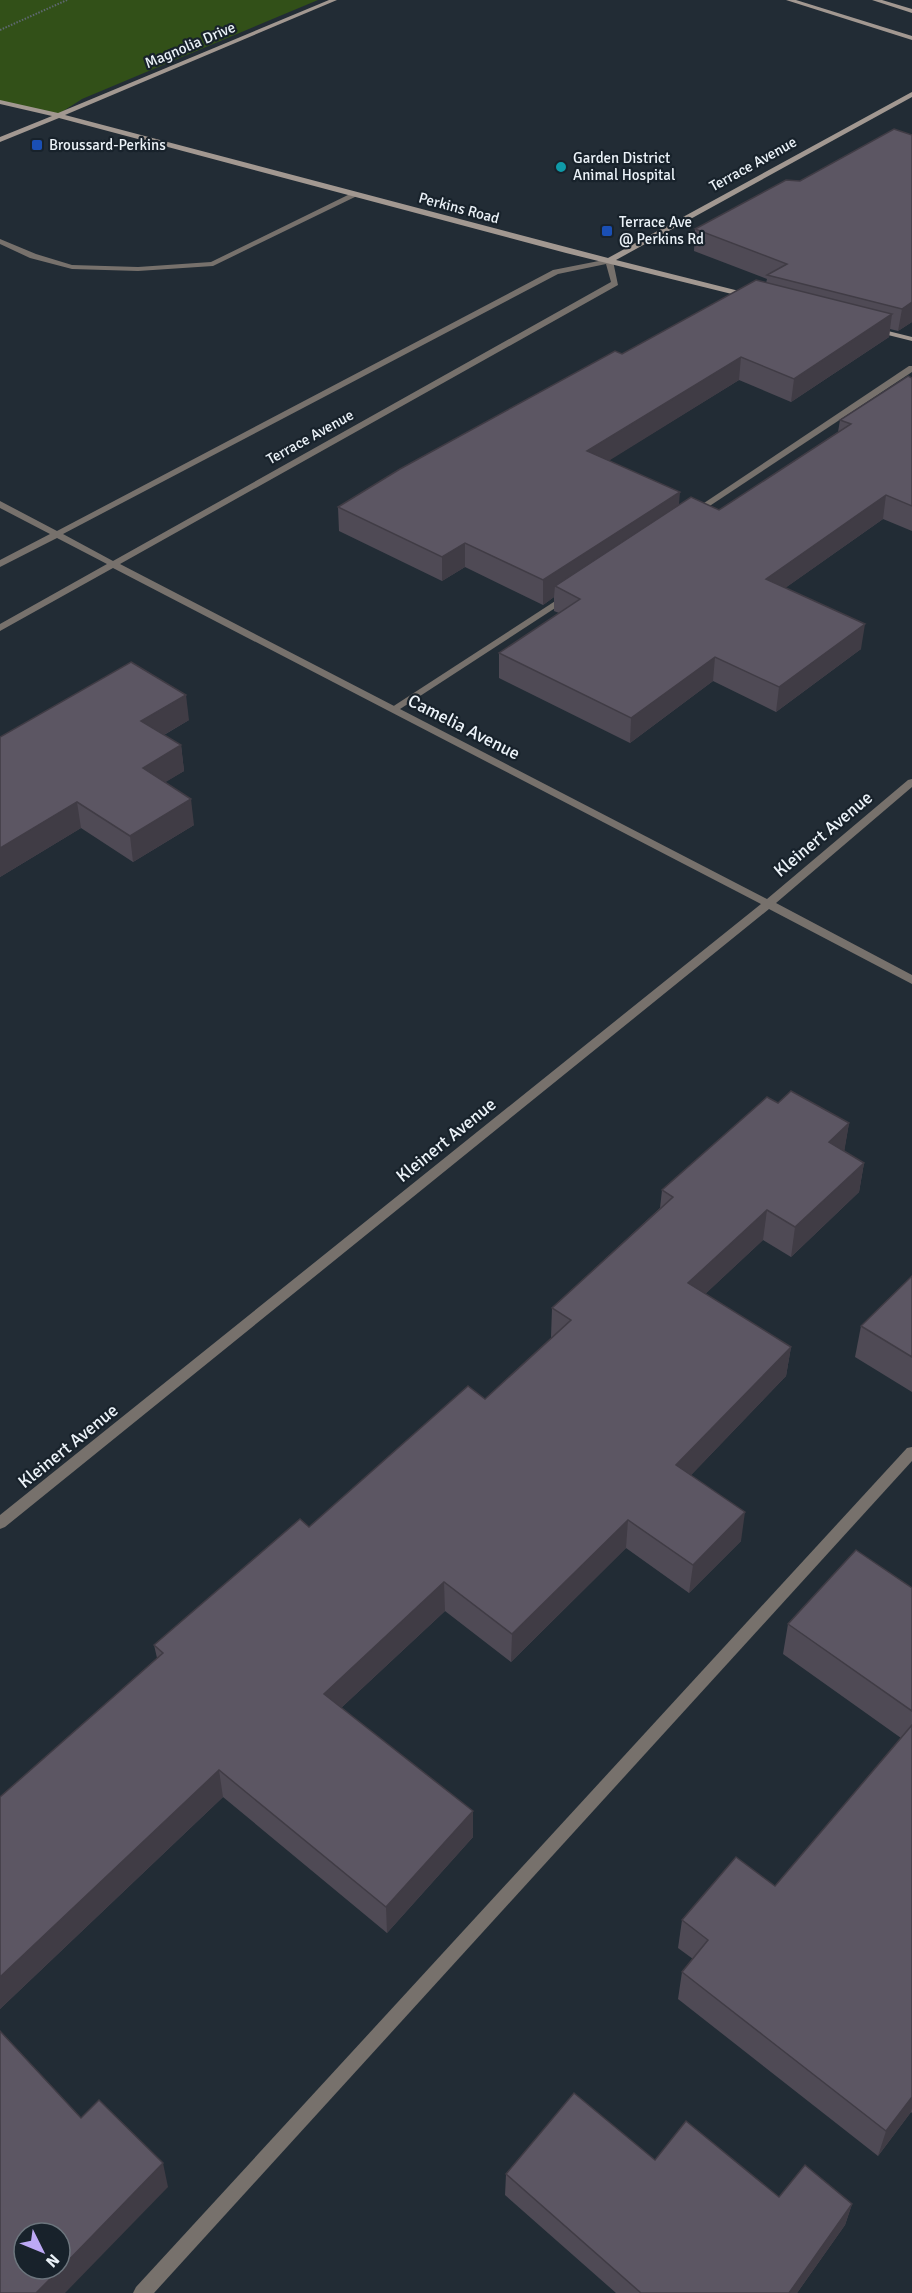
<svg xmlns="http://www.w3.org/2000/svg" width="912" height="2293" font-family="Signika,sans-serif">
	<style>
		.green { fill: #325018 }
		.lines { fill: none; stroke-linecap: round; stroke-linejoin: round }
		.path { stroke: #5e6870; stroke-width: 2; stroke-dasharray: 1.5 1.5; stroke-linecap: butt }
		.lane { fill: #77716c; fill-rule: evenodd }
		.street { fill: #77716c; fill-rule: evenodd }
		.secondary { fill: #a29891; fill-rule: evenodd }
		.wall { fill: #4f4a55 }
		.shaded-wall { fill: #403c45 }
		.building { fill: #5c5663; stroke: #403c45; stroke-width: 1.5 }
		.transit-dot { fill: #1a4fb4; stroke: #18222b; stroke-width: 2 }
		.culture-dot { fill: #0f9aa8; stroke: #18222b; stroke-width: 2 }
		.labels { text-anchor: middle; stroke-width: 4.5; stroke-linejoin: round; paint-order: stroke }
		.far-street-label { font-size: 15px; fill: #ebf2f8; stroke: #18222b }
		.far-poi-label { font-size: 15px; fill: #ebf2f8; stroke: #18222b; text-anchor: start }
		.street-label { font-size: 18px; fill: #ebf2f8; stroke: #18222b }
	</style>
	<rect width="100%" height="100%" fill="#222c35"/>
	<path class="green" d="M0 0H318L82 99 57 115 0 102Z"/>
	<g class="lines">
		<path class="path" d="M0 30 67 0"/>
		<g class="lane">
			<path d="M352 193 359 195 213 266 138 271 72 269 30 258 0 244V239L36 254 72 265 138 267 211 262Z"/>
			<path d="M909 366H912V372L696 515H690L689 513Z"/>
			<path d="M566 594 569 595V599L397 711H391L389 709Z"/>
			<path d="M912 1447V1461L154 2293H133L136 2287 907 1448Z"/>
		</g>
		<path class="street" d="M609 259 613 261 618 285 120 564 767 899 908 780 912 779V787L776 903 912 975V984L769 909 5 1527 0 1529V1515L761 904 113 568 0 631V624L107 564 57 538 0 567V560L50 534 0 508V501L57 531 553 270ZM606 264 611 282 113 561 63 534 558 274Z"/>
		<g class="secondary">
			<path d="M329 0H337L65 115 608 258 910 93 912 92V97L616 260 751 294V298H748L566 253 59 118 0 142V137L52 116 0 104V100L58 113Z"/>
			<path d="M786 0H796L912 36V40Z"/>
			<path d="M872 0H882L912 9V13Z"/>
			<path d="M872 327 912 337V341L872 331Z"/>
		</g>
	</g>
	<g class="wall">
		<path d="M800 181 912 322 898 331 890 329 889 337 791 402 739 380 609 460 679 506 719 510 838 432 840 420 912 378V531L883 519 785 588 861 649 776 712 713 681 630 743 499 678V653L559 613 554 611V597L543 605 465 567 442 581 339 531 338 507 622 354 766 283 767 279 694 251 695 229Z"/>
		<path d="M189 720 164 735 181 745 184 771 165 782 194 825 133 862 81 828 0 877V737Z"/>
		<path d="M778 1103 849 1123 844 1151 864 1163 859 1192 791 1257 763 1240 705 1294 791 1347 786 1376 691 1475 741 1541 689 1593 626 1548 511 1662 445 1611 341 1708 473 1837 387 1933 223 1797 0 2009V1797L157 1658 154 1645 309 1527 485 1399 552 1338 551 1337 552 1308 660 1208 662 1190Z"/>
		<path d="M912 1276V1392L855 1357 861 1326Z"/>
		<path d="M912 1588V2113L911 2112 878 2156 678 1999 682 1972 693 1959 678 1948 682 1920 775 1886 901 1738 783 1654 788 1624Z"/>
		<path d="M655 2160 779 2197 852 2204 845 2225 797 2293H616L505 2195 506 2174Z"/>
	</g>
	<g class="shaded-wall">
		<path d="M912 302V322L898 331 902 309Z"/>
		<path d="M892 314 889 337 791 402 794 379Z"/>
		<path d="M741 357 739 380 586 475 587 451Z"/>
		<path d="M680 492 678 516 555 586 554 597 543 605V580Z"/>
		<path d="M886 495 883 519 764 603 766 579Z"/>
		<path d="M465 543V567L442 581V557Z"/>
		<path d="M865 624 861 649 776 712 779 687Z"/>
		<path d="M715 657 713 681 630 743 631 718Z"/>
		<path d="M186 695 189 720 143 747 141 721Z"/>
		<path d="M181 745 184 771 146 794 143 768Z"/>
		<path d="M191 799 194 825 133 862 130 836Z"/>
		<path d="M77 802 81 828 0 877V848Z"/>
		<path d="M849 1123 844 1153 829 1142Z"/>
		<path d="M864 1163 859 1192 791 1257 795 1227Z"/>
		<path d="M767 1210 763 1240 685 1313 688 1283Z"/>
		<path d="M791 1347 786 1376 673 1494 676 1465Z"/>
		<path d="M745 1512 741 1541 689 1593 693 1565Z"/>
		<path d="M628 1520 626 1548 511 1662 512 1634Z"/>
		<path d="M444 1582 445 1611 326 1722 324 1694Z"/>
		<path d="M219 1770 223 1797 0 2009V1977Z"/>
		<path d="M473 1811V1837L387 1933 386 1907Z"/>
		<path d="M912 2097V2108L911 2112 878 2156 886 2131Z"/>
		<path d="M163 2163 168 2187 65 2293H36Z"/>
		<path d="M852 2204 845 2225 797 2293H789Z"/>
	</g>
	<g class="building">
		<path d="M894 129 912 135V302L902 309 767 275 787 264 695 229 786 180 800 181Z"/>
		<path d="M756 280 892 314 794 379 741 357 587 451 680 492 543 580 465 543 442 557 338 507 400 469 615 351 622 354Z"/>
		<path d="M908 376 912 378V506L886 495 766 579 865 624 779 687 715 657 631 718 499 653 580 599 555 586 691 497 719 510 851 424 840 420Z"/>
		<path d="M131 662 186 695 141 721 181 745 143 768 191 799 130 836 77 802 0 848V737Z"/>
		<path d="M791 1091 849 1123 829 1142 864 1163 795 1227 767 1210 688 1283 791 1347 676 1465 745 1512 693 1565 628 1520 512 1634 444 1582 324 1694 473 1811 386 1907 219 1770 0 1977V1797L163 1653 154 1645 300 1519 309 1527 468 1386 485 1399 571 1320 552 1308 673 1197 662 1190 767 1097 778 1103Z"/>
		<path d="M912 1276V1357L861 1326Z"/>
		<path d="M856 1550 912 1588V1711L788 1624Z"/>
		<path d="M912 1725V2097L886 2131 682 1972 708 1940 682 1920 736 1857 775 1886Z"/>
		<path d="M0 2031 81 2118 99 2100 163 2163 60 2269V2233H24V2269H60L36 2293H0Z"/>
		<path d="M574 2093 655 2160 686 2121 779 2197 805 2165 852 2204 789 2293H641L506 2174Z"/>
	</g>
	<g class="transit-dot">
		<rect x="31" y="139" width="12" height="12" rx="3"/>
		<rect x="601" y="225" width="12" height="12" rx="3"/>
	</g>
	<circle class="culture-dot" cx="561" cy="167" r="6"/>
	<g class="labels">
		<g class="far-street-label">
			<text transform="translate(190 45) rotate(-23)" y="5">Magnolia Drive</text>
			<text transform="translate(753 164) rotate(-29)" y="5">Terrace Avenue</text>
			<text transform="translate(459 208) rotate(15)" y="5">Perkins Road</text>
			<text transform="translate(310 437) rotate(-29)" y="5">Terrace Avenue</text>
		</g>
		<g class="far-poi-label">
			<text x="49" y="150">Broussard-Perkins</text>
			<text x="573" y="163">Garden District<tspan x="573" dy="17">Animal Hospital</tspan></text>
			<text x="619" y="227">Terrace Ave<tspan x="619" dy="17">@ Perkins Rd</tspan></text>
		</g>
		<g class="street-label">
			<text transform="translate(464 727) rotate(27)" y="6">Camelia Avenue</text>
			<text transform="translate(823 834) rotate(-40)" y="6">Kleinert Avenue</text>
			<text transform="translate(446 1140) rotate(-39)" y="6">Kleinert Avenue</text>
			<text transform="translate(68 1446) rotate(-39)" y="6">Kleinert Avenue</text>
		</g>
	</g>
	<g transform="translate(42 2251) rotate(133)"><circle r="28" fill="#18222b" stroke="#6c757d" stroke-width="1.5"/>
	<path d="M0-4.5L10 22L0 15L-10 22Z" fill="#bda9f5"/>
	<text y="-9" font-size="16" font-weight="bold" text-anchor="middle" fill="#ebf2f8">N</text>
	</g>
</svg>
